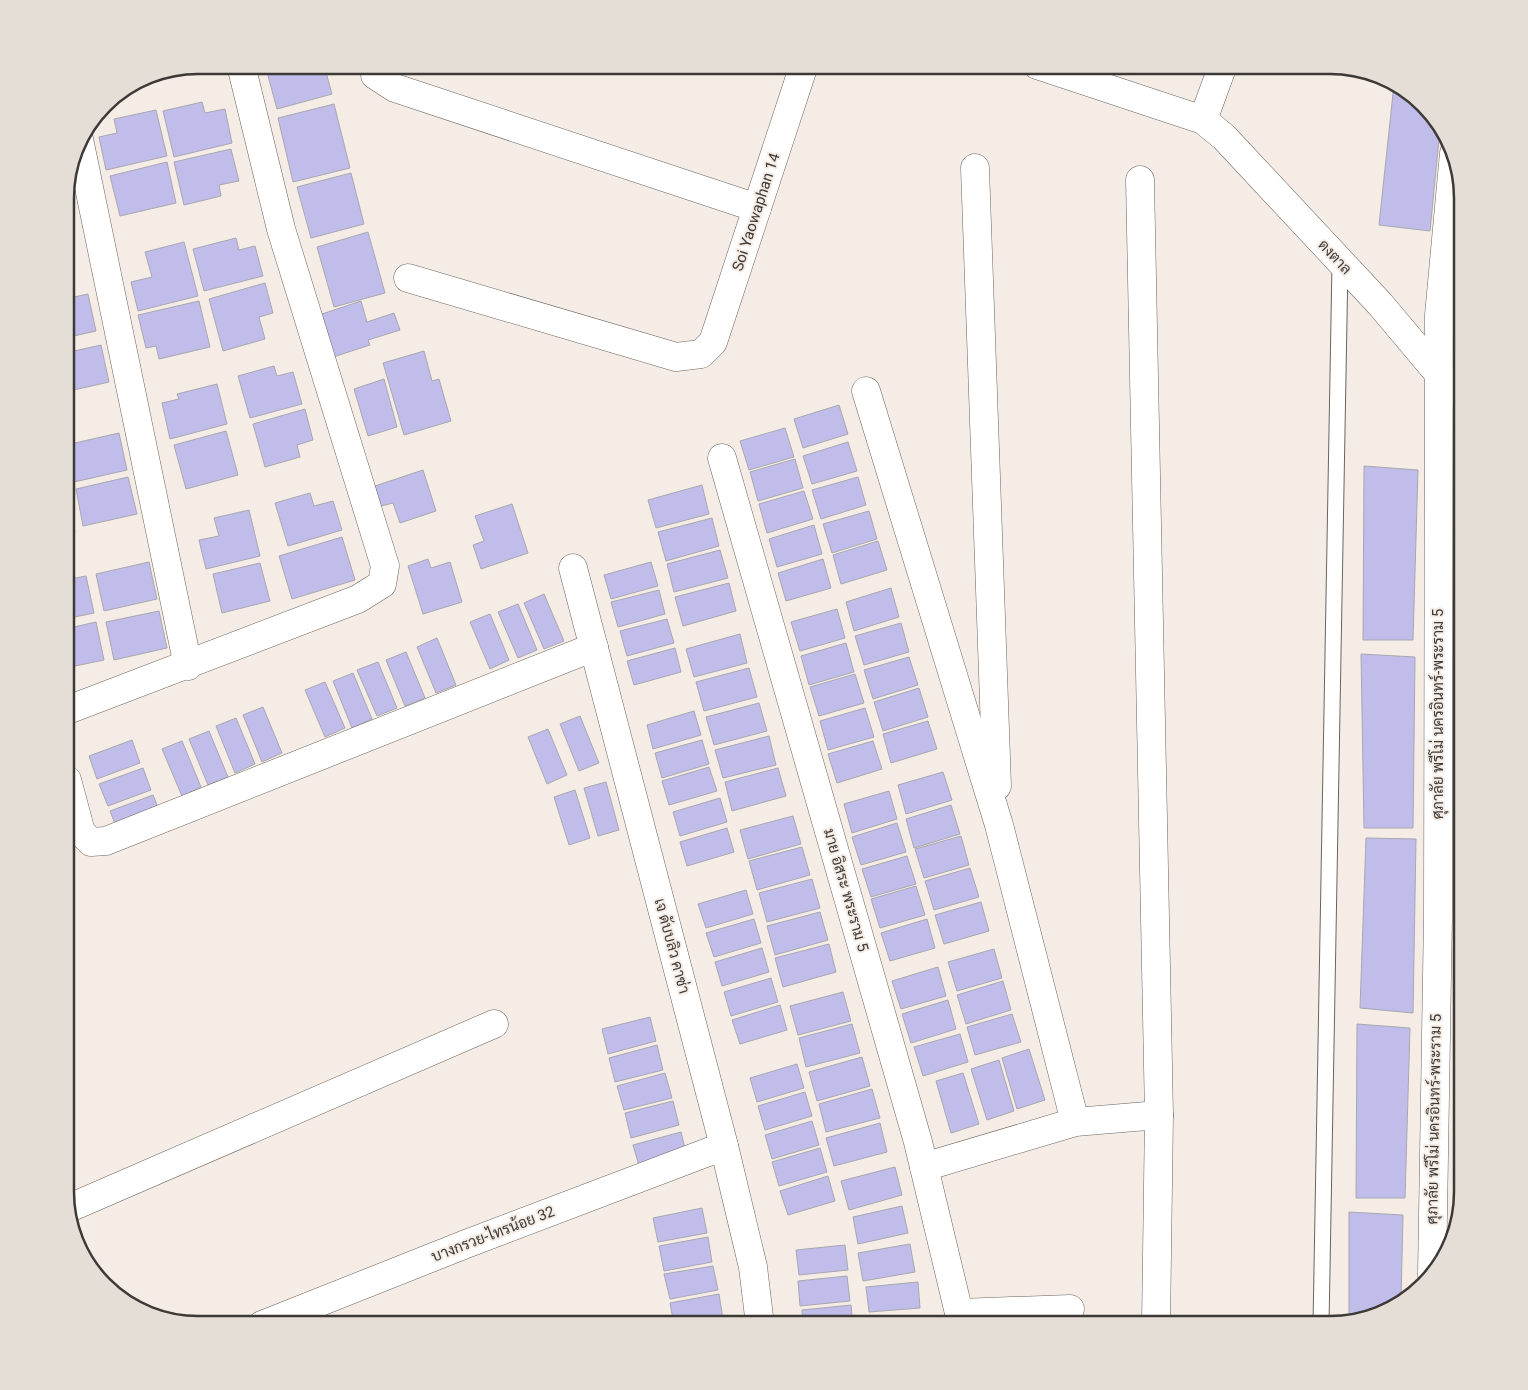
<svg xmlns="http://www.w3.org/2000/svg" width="1528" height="1390" font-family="Roboto,Sarabun,sans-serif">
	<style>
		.building { fill: #c1bdeb; stroke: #a8a7b0 }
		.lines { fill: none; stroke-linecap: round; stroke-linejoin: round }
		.service-casing { stroke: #6b645e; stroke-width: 17 }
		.minor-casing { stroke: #6b645e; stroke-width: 29 }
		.service { stroke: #fff; stroke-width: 15 }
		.minor { stroke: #fff; stroke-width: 28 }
		.labels { text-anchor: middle; stroke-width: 4; stroke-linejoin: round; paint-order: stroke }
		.street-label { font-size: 15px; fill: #3c3937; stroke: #f4ece5 }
		.rim { fill: none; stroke: #3c3937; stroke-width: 2.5 }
	</style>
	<rect width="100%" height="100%" fill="#f4ece5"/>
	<g class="building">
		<path d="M265 65H324L332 94 277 109Z"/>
		<path d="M192 66 193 73 155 81 153 74Z"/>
		<path d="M145 76 147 84 125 89Z"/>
		<path d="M1394 84 1424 104 1440 129 1430 231 1379 225Z"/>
		<path d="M202 102 205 113 225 109 232 143 174 157 163 111Z"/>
		<path d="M334 104 350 168 293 182 278 118Z"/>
		<path d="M156 110 167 156 106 170 99 137 117 133 114 119Z"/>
		<path d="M231 149 239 181 219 185 221 196 184 205 174 162Z"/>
		<path d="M167 162 176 203 120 216 110 176Z"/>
		<path d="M351 173 364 224 311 238 297 187Z"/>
		<path d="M65 194 72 226 65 227Z"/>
		<path d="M368 232 385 293 334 307 317 247Z"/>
		<path d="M236 238 239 250 255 246 263 276 204 291 193 249Z"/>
		<path d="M184 242 198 296 138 311 131 282 152 277 145 252Z"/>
		<path d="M265 283 273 313 259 317 265 339 223 351 209 299Z"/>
		<path d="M88 294 96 331 65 338V299Z"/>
		<path d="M199 301 210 347 159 359 156 346 146 348 138 315Z"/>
		<path d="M361 301 367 322 394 313 400 330 368 340 370 345 327 359 313 317Z"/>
		<path d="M101 345 109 382 65 392V353Z"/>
		<path d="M424 351 432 381 439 379 451 421 404 435 383 363Z"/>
		<path d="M274 366 277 376 293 372 302 404 250 418 238 376Z"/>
		<path d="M384 379 397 427 368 436 354 389Z"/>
		<path d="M217 384 227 424 170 439 162 403 179 399 177 394Z"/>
		<path d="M839 405 848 434 803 448 794 419Z"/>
		<path d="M305 409 313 440 297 445 300 457 265 467 253 424Z"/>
		<path d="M785 428 794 457 749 470 740 441Z"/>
		<path d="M226 431 238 475 186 489 174 445Z"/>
		<path d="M119 433 127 470 74 482 66 445Z"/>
		<path d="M848 442 857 471 812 484 803 456Z"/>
		<path d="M795 459 803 488 758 501 750 472Z"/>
		<path d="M1364 466 1418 470 1413 640H1363Z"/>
		<path d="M423 470 436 511 400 523 393 503 381 506 375 486Z"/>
		<path d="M128 477 137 514 83 526 76 489Z"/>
		<path d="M858 477 866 505 821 519 812 490Z"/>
		<path d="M702 485 709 514 656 528 648 500Z"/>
		<path d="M804 491 813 519 767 533 759 504Z"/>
		<path d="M310 493 314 506 333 501 342 530 288 546 275 503Z"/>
		<path d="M65 495 75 532 65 534Z"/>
		<path d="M512 504 528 553 481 569 473 545 484 541 475 516Z"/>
		<path d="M249 510 260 556 206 569 199 540 219 536 214 518Z"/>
		<path d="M869 511 877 539 832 553 823 524Z"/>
		<path d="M712 518 719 546 666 561 658 532Z"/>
		<path d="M814 525 822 554 777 567 769 539Z"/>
		<path d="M342 537 355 580 292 599 279 556Z"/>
		<path d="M878 541 887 570 841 584 833 555Z"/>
		<path d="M720 550 728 578 674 592 667 564Z"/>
		<path d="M428 559 431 568 450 562 462 602 423 614 408 566Z"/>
		<path d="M823 559 831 588 786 601 778 573Z"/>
		<path d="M149 562 157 599 104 611 96 574Z"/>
		<path d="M651 562 658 586 611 599 604 575Z"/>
		<path d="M260 563 270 601 222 613 213 574Z"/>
		<path d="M86 576 94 613 65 619V580Z"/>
		<path d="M729 583 736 611 683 626 675 597Z"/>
		<path d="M891 588 899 617 854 631 846 602Z"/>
		<path d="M659 590 665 614 618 627 611 602Z"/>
		<path d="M544 594 564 641 544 649 524 603Z"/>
		<path d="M518 604 537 650 518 658 498 612Z"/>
		<path d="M837 609 845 638 800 651 791 622Z"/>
		<path d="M159 611 167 648 114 660 106 622Z"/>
		<path d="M490 614 509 660 490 669 470 622Z"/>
		<path d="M667 619 674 643 627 656 620 631Z"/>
		<path d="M96 622 104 660 65 668V629Z"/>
		<path d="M901 623 909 652 864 665 855 636Z"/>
		<path d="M740 634 747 663 694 677 686 649Z"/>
		<path d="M437 638 456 685 436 693 417 647Z"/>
		<path d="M846 643 854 672 809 685 801 656Z"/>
		<path d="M675 648 681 672 634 685 627 661Z"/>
		<path d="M406 652 425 698 405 706 386 660Z"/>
		<path d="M1361 654 1415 657 1413 828H1364Z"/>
		<path d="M909 657 918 685 873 699 864 670Z"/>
		<path d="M378 662 397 708 377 716 357 670Z"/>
		<path d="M749 668 757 697 704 711 696 682Z"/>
		<path d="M353 673 372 719 352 728 333 681Z"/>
		<path d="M855 674 864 703 819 716 810 687Z"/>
		<path d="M325 682 345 728 325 737 305 690Z"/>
		<path d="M919 688 928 717 883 731 874 702Z"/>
		<path d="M759 703 767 731 714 745 706 717Z"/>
		<path d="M263 707 282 753 262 762 243 715Z"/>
		<path d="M865 708 874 737 828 750 820 721Z"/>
		<path d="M694 711 701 735 653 749 647 725Z"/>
		<path d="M580 716 599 763 579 771 560 724Z"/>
		<path d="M236 718 255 764 235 773 216 726Z"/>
		<path d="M928 721 937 749 891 763 883 734Z"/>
		<path d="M548 729 567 775 547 784 528 737Z"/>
		<path d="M209 731 228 777 208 785 189 739Z"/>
		<path d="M769 736 776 765 723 778 715 750Z"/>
		<path d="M132 740 140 763 97 779 89 756Z"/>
		<path d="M702 740 709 764 662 778 655 753Z"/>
		<path d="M182 741 201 787 182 796 162 749Z"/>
		<path d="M873 741 882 769 837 783 828 754Z"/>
		<path d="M709 767 717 791 669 805 662 781Z"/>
		<path d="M143 768 151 790 108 806 99 784Z"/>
		<path d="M778 768 786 796 732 811 725 782Z"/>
		<path d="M943 772 952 800 906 814 898 785Z"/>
		<path d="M606 782 619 830 598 836 584 788Z"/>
		<path d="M575 790 590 838 569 845 554 797Z"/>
		<path d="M889 791 897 819 852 833 844 804Z"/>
		<path d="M153 795 162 817 119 834 110 811Z"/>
		<path d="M720 798 727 822 680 836 673 812Z"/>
		<path d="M951 805 960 834 914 848 906 819Z"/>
		<path d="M793 816 801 844 748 859 740 830Z"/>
		<path d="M897 823 906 852 861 865 852 837Z"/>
		<path d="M727 828 734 852 687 866 680 842Z"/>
		<path d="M961 836 969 865 924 878 915 849Z"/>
		<path d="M1366 838 1416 839 1413 1013 1360 1008Z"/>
		<path d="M802 847 810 875 757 890 749 861Z"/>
		<path d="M907 856 916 884 871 897 862 869Z"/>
		<path d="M65 866 72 884 65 886Z"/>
		<path d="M970 868 979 897 934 910 925 881Z"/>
		<path d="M812 879 820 908 767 922 759 893Z"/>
		<path d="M916 886 925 915 880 928 871 899Z"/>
		<path d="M746 890 753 914 706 928 698 904Z"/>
		<path d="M981 902 989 931 944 944 935 915Z"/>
		<path d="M820 912 828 940 775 955 767 926Z"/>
		<path d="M754 919 761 943 714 957 706 933Z"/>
		<path d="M927 919 935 948 890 961 881 933Z"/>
		<path d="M829 944 836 972 783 987 775 958Z"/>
		<path d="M762 948 769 972 722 986 715 962Z"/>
		<path d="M994 949 1002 978 957 991 948 962Z"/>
		<path d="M938 967 946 996 901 1009 892 981Z"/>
		<path d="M771 978 778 1002 731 1016 724 992Z"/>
		<path d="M1003 981 1011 1010 966 1024 957 995Z"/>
		<path d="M843 992 851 1021 798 1035 790 1006Z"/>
		<path d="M948 1000 956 1029 911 1043 902 1014Z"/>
		<path d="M780 1005 787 1030 740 1044 732 1020Z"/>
		<path d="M1012 1014 1021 1042 975 1055 967 1027Z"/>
		<path d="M650 1017 656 1041 608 1054 602 1029Z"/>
		<path d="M852 1024 860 1053 806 1067 799 1038Z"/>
		<path d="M1357 1024 1410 1028 1405 1198H1356Z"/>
		<path d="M960 1034 968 1062 923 1076 914 1047Z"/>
		<path d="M657 1045 663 1070 615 1082 609 1058Z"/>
		<path d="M1029 1049 1045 1100 1017 1109 1002 1058Z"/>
		<path d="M862 1057 870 1086 817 1101 809 1072Z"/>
		<path d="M999 1060 1014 1111 987 1120 971 1069Z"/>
		<path d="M797 1064 804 1088 757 1102 750 1078Z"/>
		<path d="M665 1073 672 1098 624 1110 617 1086Z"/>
		<path d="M963 1073 979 1124 951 1133 936 1081Z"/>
		<path d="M872 1089 880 1118 826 1132 819 1104Z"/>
		<path d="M805 1092 812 1116 765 1130 758 1106Z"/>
		<path d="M673 1101 679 1125 631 1138 625 1113Z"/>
		<path d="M812 1121 819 1145 772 1159 765 1135Z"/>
		<path d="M880 1123 887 1152 834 1166 826 1138Z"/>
		<path d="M681 1132 687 1157 640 1169 633 1145Z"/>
		<path d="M820 1148 827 1172 779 1186 772 1162Z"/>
		<path d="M895 1167 902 1195 849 1210 841 1181Z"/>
		<path d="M828 1176 835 1201 788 1215 780 1191Z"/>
		<path d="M902 1206 908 1233 858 1244 853 1217Z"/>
		<path d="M702 1208 707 1233 658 1242 653 1218Z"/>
		<path d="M1349 1212 1403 1215 1401 1301 1381 1315 1349 1321Z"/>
		<path d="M708 1237 712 1262 664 1271 659 1246Z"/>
		<path d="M910 1244 915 1272 863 1281 858 1253Z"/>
		<path d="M845 1245 848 1270 799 1275 796 1250Z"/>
		<path d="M713 1266 718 1290 670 1299 664 1274Z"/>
		<path d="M847 1276 850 1301 800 1306 798 1281Z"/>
		<path d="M918 1282 920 1308 869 1312 866 1287Z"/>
		<path d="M719 1294 723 1319 690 1325H674L670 1303Z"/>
		<path d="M851 1305 853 1325H803L802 1310Z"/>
		<path d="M918 1317 919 1325H871V1319Z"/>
	</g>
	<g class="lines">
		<g class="service-casing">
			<path id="service" d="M1321 1325 1340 263"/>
		</g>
		<g class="minor-casing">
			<g id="minor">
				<path d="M375 65V75L395 88 757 208"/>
				<path d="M1037 65 1203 120"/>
				<path d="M1223 65 1203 120 1224 137 1380 304 1454 392 1463 395"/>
				<path d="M79 139 188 666"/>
				<path d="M975 168 997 786"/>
				<path d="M1140 180 1159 1115 1156 1325"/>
				<path d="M408 278 676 357 701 354 713 342 804 65"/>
				<path d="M866 391 999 825 1075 1122"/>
				<path d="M722 458 918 1142 959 1313V1325"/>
				<path d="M573 568 724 1146 753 1267 760 1325"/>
				<path d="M65 711 358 599 382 584 385 566 281 229 241 65"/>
				<path d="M67 780 81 832 91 842 106 841 594 647"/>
				<path d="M924 1167 1075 1122 1159 1115"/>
				<path d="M67 1209 494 1024"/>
				<path d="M1432 1275 1438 916 1439 315 1454 153"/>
				<path d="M959 1313 1070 1309"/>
				<path d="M262 1325 466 1244 724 1146"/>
			</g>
		</g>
		<use href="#service" class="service"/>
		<use href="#minor" class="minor"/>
	</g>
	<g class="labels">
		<g class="street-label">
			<text transform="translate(756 212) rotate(-72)" y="5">Soi Yaowaphan 14</text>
			<text transform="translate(1335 257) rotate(47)" y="5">ดงตาล</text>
			<text transform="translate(1438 714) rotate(-90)" y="5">ศุภาลัย พรีโม่ นครอินทร์-พระราม 5</text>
			<text transform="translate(846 890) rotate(74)" y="5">มาย อิสระ พระราม 5</text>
			<text transform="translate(672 946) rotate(75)" y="5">เจ ดับบลิว คาซ่า</text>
			<text transform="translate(1434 1119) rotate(-89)" y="5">ศุภาลัย พรีโม่ นครอินทร์-พระราม 5</text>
			<text transform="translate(493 1234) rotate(-21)" y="5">บางกรวย-ไทรน้อย 32</text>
		</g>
	</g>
	<path d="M0 0H1528V1390H0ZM198 74H1330A124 124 0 0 1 1454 198V1192A124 124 0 0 1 1330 1316H198A124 124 0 0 1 74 1192V198A124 124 0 0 1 198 74Z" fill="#e5ded7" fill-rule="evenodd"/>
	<path class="rim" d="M198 74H1330A124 124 0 0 1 1454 198V1192A124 124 0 0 1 1330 1316H198A124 124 0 0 1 74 1192V198A124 124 0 0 1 198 74Z"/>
</svg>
